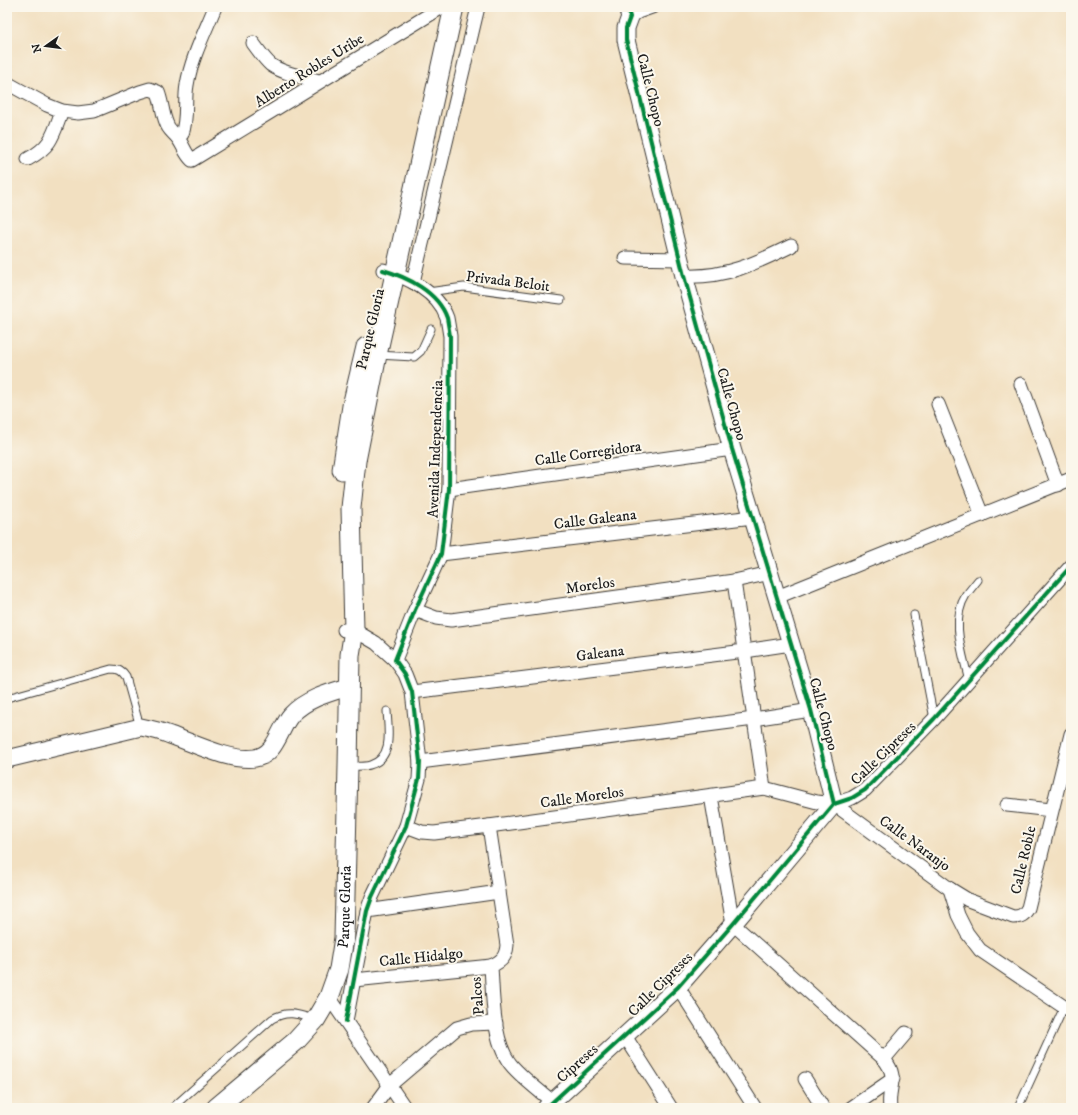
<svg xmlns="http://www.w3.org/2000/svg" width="1078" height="1115" font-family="'IM FELL DW Pica',serif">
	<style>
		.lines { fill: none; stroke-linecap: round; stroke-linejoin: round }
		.service-casing { stroke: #3c3935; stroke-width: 9 }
		.minor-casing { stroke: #3c3935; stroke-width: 15 }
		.tertiary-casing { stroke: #3c3935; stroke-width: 19 }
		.secondary-casing { stroke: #3c3935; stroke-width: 21 }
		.service { stroke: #fff; stroke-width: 7 }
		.minor { stroke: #fff; stroke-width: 13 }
		.tertiary { stroke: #fff; stroke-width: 17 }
		.secondary { stroke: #fff; stroke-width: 19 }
		.cycleway-casing { stroke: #fbf7ec; stroke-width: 6 }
		.cycleway { stroke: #00873e; stroke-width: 4 }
		.labels { text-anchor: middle; stroke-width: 4; stroke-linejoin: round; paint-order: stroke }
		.street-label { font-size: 15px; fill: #1c1c1c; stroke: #fbf7ec }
	</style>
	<rect width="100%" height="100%" fill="#fbf7ec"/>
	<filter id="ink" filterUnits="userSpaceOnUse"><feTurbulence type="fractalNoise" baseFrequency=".025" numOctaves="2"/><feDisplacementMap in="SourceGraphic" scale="8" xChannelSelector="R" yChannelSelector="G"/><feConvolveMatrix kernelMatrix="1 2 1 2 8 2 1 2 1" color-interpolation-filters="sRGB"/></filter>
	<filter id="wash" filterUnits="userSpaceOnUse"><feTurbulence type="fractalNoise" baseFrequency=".012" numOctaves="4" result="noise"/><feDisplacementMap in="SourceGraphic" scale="16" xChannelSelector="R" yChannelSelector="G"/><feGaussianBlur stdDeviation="0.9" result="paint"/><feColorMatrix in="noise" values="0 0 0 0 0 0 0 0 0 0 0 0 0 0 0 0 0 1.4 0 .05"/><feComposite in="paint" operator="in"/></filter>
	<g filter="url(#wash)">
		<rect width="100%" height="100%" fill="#f2e0c1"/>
	</g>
	<g filter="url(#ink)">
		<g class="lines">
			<g class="service-casing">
				<g id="service">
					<path d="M428 292 464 287 561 300"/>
					<path d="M377 355 414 357 421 351 431 329"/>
					<path d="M914 615 934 719"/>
					<path d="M969 681C963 654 950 620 966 595 970 590 974 585 978 580"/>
					<path d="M7 698 111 669C119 669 122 671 126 677L140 727"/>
					<path d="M349 766C355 766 364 767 370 765 394 758 388 729 387 711"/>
					<path d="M172 1108 272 1019C287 1010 298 1014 314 1019"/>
					<path d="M1018 1108 1064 1007"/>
				</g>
			</g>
			<g class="minor-casing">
				<g id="minor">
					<path d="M630 17 638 12 652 7"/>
					<path d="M253 43C259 51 264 59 271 65 284 74 304 77 319 81"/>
					<path d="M7 83 47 105 62 111 78 113 94 111 140 92 150 89 158 92C162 102 162 112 166 122 168 130 173 132 177 137 183 144 185 154 192 160L442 7"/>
					<path d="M177 137 182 134C188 118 184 101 187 85 191 59 205 32 215 7"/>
					<path d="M28 159C52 146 53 135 62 111"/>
					<path d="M625 258 680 259"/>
					<path d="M684 276C725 278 754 264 791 246"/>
					<path d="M413 282 478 7"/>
					<path d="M1021 384 1058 485"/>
					<path d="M938 404 982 515"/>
					<path d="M449 489 732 449"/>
					<path d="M441 554 753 517"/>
					<path d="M734 581 764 788"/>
					<path d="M777 597 1071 479"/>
					<path d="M415 610 436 618 451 620 734 581 770 573"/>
					<path d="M344 630H354L376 643 395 660"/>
					<path d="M412 692 745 651 791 644"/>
					<path d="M420 762 754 719 811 710"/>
					<path d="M711 796 733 924 884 1059"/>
					<path d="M834 804 950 889 968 900 1013 917C1021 917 1024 915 1028 908L1071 734"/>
					<path d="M1007 805 1051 810"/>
					<path d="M406 826 422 832 434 833 489 826 764 788 817 802 834 804 852 798 865 790 934 719 1071 566"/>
					<path d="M489 826 507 945C506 957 502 961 491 966 493 995 492 1045 513 1067 525 1080 539 1091 553 1102"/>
					<path d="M950 889 958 915 967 933 980 950 1064 1007 1071 1009"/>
					<path d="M367 911 499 892"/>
					<path d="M354 980 491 966"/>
					<path d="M678 987 755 1108"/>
					<path d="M329 997 405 1108"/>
					<path d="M346 1021 367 911 372 897 406 826 419 779 420 762 412 692 405 674 395 660 415 610 441 554 449 489 450 336C449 330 448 323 447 318 438 292 407 277 383 270"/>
					<path d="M625 1036 671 1108"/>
					<path d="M805 1079 823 1108"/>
					<path d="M373 1108 390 1085 457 1028 471 1024 496 1023"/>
					<path d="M851 1108 893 1079"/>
					<path d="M890 1108C887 1086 900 1079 884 1059L906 1033"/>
				</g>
			</g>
			<g class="tertiary-casing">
				<g id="tertiary">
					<path d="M7 759 141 727C151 729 160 731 170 735 193 743 231 762 255 758 276 755 279 729 291 715 306 699 328 693 348 687"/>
					<path d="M546 1108 678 987 733 924 834 804 811 710 732 449 684 276 626 40V28L630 17 627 7"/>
				</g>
			</g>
			<g class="secondary-casing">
				<g id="secondary">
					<path d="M342 470 352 406 366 347"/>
					<path id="s1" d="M216 1108 296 1041 316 1019 329 997 339 969 344 938 348 766 350 655 354 630 351 508 356 461 377 355 454 7"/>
				</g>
			</g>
			<use href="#service" class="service"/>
			<use href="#minor" class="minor"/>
			<use href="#tertiary" class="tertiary"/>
			<use href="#secondary" class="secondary"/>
			<g class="cycleway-casing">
				<g id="cycleway">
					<path d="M627 7 630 17 626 28V40L684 276 732 449 811 710 834 804"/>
					<path d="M346 1021 367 911 372 897 406 826 419 779 420 762 412 692 405 674 395 660 415 610 441 554 449 489 450 336C449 330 448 323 447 318 438 292 407 277 383 270"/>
					<path d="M546 1108 678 987 733 924 834 804 852 798 865 790 934 719 1071 566"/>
				</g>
			</g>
			<use href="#cycleway" class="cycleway"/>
		</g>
	</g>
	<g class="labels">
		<g class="street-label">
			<text transform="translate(309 70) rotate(-32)" y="5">Alberto Robles Uribe</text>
			<text transform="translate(651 90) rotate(76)" y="5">Calle Chopo</text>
			<text transform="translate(508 281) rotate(7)" y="5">Privada Beloit</text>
			<text transform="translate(370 329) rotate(-77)" y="5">Parque Gloria</text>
			<text transform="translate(732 404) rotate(74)" y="5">Calle Chopo</text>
			<text transform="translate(435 449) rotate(-88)" y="5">Avenida Independencia</text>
			<text transform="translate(588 453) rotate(-8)" y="5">Calle Corregidora</text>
			<text transform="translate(595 519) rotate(-7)" y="5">Calle Galeana</text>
			<text transform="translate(590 585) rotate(-8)" y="5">Morelos</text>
			<text transform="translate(600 653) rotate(-7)" y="5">Galeana</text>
			<text transform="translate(824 714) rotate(75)" y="5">Calle Chopo</text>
			<text transform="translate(883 753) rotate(-44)" y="5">Calle Cipreses</text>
			<text transform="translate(582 797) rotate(-8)" y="5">Calle Morelos</text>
			<text transform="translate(915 843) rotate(36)" y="5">Calle Naranjo</text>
			<text transform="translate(1023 860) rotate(-77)" y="5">Calle Roble</text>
			<text dy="5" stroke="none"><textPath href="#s1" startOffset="252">Parque Gloria</textPath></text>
			<text transform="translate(421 957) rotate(-6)" y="5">Calle Hidalgo</text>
			<text transform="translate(660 984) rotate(-45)" y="5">Calle Cipreses</text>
			<text transform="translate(477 996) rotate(-95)" y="5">Palcos</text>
			<text transform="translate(577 1063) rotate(-42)" y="5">Cipreses</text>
		</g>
	</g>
	<rect width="1078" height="1115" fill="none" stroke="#fbf7ec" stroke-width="24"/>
	<g transform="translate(46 46) rotate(256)" stroke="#fbf7ec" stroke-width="3" paint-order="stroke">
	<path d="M0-3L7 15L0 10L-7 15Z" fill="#1c1c1c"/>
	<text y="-6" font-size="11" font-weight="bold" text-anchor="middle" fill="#1c1c1c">N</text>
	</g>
</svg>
